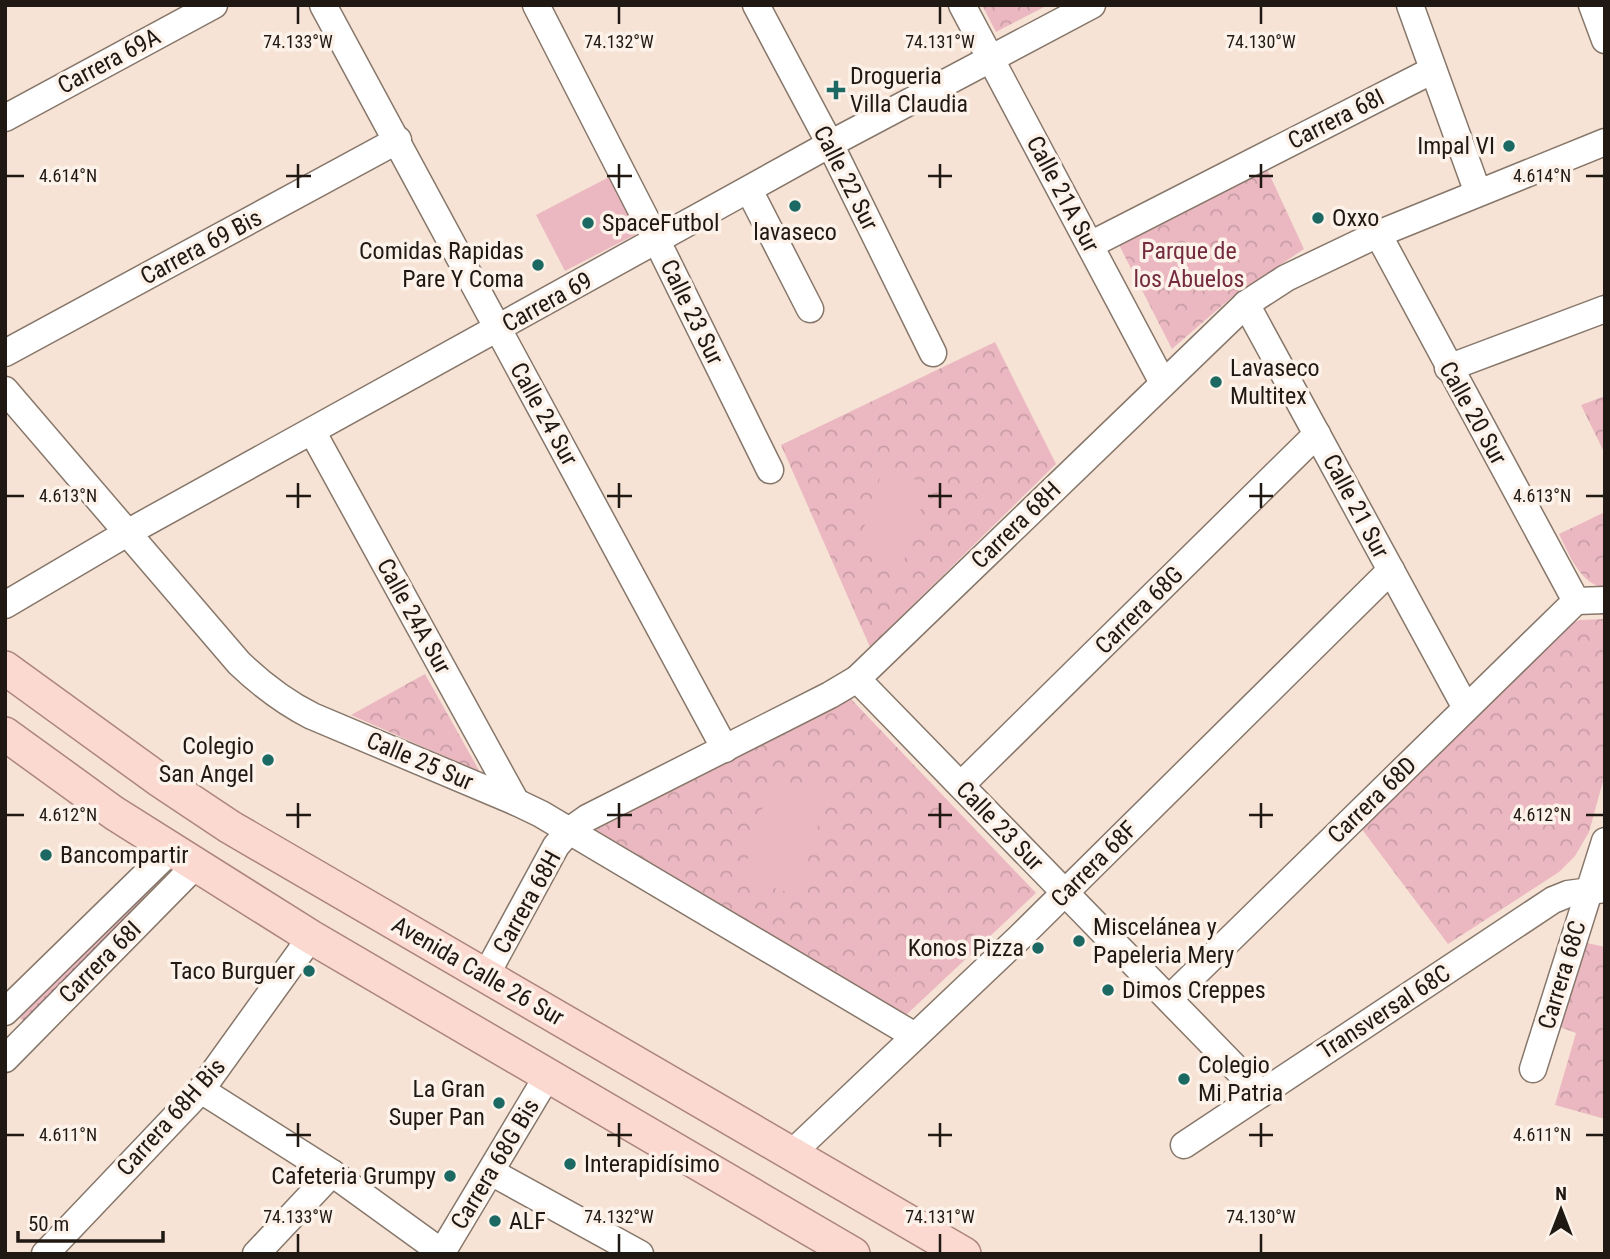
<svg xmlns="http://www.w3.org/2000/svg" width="1610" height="1259" font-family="'Roboto Condensed',sans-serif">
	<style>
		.grass { fill: url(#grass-dots) }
		.park { fill: url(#park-crowns) }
		.pitch { fill: #ebb8c1 }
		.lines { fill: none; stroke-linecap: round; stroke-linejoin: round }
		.minor-casing { stroke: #87776a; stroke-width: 29 }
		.major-casing { stroke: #ac857b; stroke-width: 36 }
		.minor { stroke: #fff; stroke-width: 26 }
		.major { stroke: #fbd9d1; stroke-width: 33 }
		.ticks { fill: none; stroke: #1f1813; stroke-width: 2.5 }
		.poi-dot { fill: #1c6863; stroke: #fdf2e9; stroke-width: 2.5 }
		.labels { text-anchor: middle; stroke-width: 7; stroke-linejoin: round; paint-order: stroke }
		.street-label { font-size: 24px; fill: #1f1813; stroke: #fdf2e9 }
		.poi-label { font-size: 24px; fill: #1f1813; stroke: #fdf2e9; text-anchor: start }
		.park-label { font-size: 24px; fill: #742b3f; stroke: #fdf2e9 }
		.ticks-label { font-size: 18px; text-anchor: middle; fill: #1f1813; stroke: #fdf2e9; stroke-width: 7; stroke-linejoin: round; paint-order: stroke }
	</style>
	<defs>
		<pattern id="grass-dots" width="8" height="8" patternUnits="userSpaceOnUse" patternTransform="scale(1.75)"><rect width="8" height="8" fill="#ebb8c1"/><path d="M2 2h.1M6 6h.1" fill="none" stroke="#c99da5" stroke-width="1.8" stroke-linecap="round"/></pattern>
		<pattern id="park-crowns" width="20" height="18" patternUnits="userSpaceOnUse" patternTransform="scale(1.75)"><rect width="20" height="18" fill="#ebb8c1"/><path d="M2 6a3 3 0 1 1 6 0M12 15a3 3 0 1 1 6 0" fill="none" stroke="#c99da5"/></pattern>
	</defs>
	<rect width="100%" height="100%" fill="#f6e3d5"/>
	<path class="grass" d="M140 891 147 898 23 1021 16 1014Z"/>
	<g class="park">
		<path d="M982 5H1048L996 32Z"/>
		<path d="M1266 167 1304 249 1232 297 1172 349 1118 243Z"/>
		<path d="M995 342 1056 464 870 647 781 445Z"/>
		<path d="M1605 396V454L1581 405Z"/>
		<path d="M1605 512V588C1580 584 1569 554 1559 534Z"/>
		<path d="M1605 619V774L1589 832 1575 856 1559 872 1448 944 1361 828 1564 626 1580 620Z"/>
		<path d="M425 674 480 772 351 715Z"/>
		<path d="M850 698 1036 893 905 1016 596 830Z"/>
		<path d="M1587 943 1605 947V1119L1555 1105 1576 1033 1560 1027Z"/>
	</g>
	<g class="pitch">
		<path d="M611 176 640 232 565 271 536 215Z"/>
		<path d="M883 469 929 484 902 567 856 552Z"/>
		<path d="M771 778 827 794 798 895 742 879Z"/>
	</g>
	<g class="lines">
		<g class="minor-casing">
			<g id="minor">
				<path d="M323 5 725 749"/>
				<path d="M536 5 657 241 770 470"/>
				<path d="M756 5 830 144 933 353"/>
				<path d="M962 5 1163 383"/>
				<path d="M1410 5 1478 193"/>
				<path d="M1592 5 1605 40"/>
				<path d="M5 118 214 5"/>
				<path d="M749 190 810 309"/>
				<path d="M1378 234 1576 601"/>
				<path d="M1090 245 1433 70"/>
				<path d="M1246 304 1466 708"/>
				<path d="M5 353 398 140"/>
				<path d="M1448 368 1605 309"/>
				<path d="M5 390 239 663C262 685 284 702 312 716L516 802 541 814 915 1036"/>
				<path d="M312 431 516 802"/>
				<path d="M1576 601 1605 600"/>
				<path d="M5 605 127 533 830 144 1092 5"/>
				<path d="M857 679 1261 1094"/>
				<path d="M961 785 1317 434"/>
				<path d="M486 975 556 846 570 830 587 818 830 695 857 679 1246 304 1286 278 1378 234 1605 142"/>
				<path d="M1169 999 1576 601"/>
				<path d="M5 1012 171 850"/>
				<path d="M5 1059 195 866"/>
				<path d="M1533 1069 1605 841"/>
				<path d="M201 1090 332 1173 444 1254"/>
				<path d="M1184 1145 1553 900 1568 894 1605 889"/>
				<path d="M792 1153 1020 937 1391 570"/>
				<path d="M491 1172 640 1254"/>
				<path d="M45 1254 201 1090 311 937"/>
				<path d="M256 1254 332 1173"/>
				<path d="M441 1254 548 1075"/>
			</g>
		</g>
		<g class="major-casing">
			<g id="major">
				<path d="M5 668 158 779 230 827 964 1254"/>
				<path d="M5 734 114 813 311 937 853 1254"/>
			</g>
		</g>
		<use href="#minor" class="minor"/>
		<use href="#major" class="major"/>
	</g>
	<path class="ticks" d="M298 7V24M619 7V24M940 7V24M1261 7V24M298 164V188M619 164V188M940 164V188M1261 164V188M7 176H24M286 176H311M607 176H632M928 176H952M1249 176H1273M1586 176H1603M298 483V508M619 483V508M940 483V508M1261 483V508M7 496H24M286 496H311M607 496H632M928 496H952M1249 496H1273M1586 496H1603M298 803V828M619 803V828M940 803V828M1261 803V828M7 815H24M286 815H311M607 815H632M928 815H952M1249 815H1273M1586 815H1603M298 1123V1147M619 1123V1147M940 1123V1147M1261 1123V1147M7 1135H24M286 1135H311M607 1135H632M928 1135H952M1249 1135H1273M1586 1135H1603M298 1234V1252M619 1234V1252M940 1234V1252M1261 1234V1252"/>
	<g class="poi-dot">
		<path d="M832.5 79.5h7v7h7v7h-7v7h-7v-7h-7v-7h7z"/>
		<circle cx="1509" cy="146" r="7"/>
		<circle cx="795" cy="206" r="7"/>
		<circle cx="1318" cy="218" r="7"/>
		<circle cx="588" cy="223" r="7"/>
		<circle cx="538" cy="265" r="7"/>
		<circle cx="1216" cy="382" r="7"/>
		<circle cx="268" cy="760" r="7"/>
		<circle cx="46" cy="855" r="7"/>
		<circle cx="1079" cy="941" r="7"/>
		<circle cx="1038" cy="948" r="7"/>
		<circle cx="309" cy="971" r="7"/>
		<circle cx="1108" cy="990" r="7"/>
		<circle cx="1184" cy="1079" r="7"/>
		<circle cx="499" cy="1103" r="7"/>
		<circle cx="570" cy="1164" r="7"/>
		<circle cx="450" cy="1176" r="7"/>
		<circle cx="495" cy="1221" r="7"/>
	</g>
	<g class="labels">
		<g class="street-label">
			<text transform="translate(109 61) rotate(-28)" y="8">Carrera 69A</text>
			<text transform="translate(1336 119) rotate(-27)" y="8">Carrera 68I</text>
			<text transform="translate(846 178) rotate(63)" y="8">Calle 22 Sur</text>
			<text transform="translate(1063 194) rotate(62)" y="8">Calle 21A Sur</text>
			<text transform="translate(201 247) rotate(-28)" y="8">Carrera 69 Bis</text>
			<text transform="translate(547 302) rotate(-29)" y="8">Carrera 69</text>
			<text transform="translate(692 312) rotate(64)" y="8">Calle 23 Sur</text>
			<text transform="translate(1473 413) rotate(61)" y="8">Calle 20 Sur</text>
			<text transform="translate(544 414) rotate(61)" y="8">Calle 24 Sur</text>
			<text transform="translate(1356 506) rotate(62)" y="8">Calle 21 Sur</text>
			<text transform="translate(1016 525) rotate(-44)" y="8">Carrera 68H</text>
			<text transform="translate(1139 610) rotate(-45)" y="8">Carrera 68G</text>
			<text transform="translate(414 616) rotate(61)" y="8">Calle 24A Sur</text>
			<text transform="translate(420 761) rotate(23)" y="8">Calle 25 Sur</text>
			<text transform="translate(1372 800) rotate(-44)" y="8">Carrera 68D</text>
			<text transform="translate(1000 826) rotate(46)" y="8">Calle 23 Sur</text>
			<text transform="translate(1094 864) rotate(-45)" y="8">Carrera 68F</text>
			<text transform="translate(527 902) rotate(-61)" y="8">Carrera 68H</text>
			<text transform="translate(100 962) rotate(-45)" y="8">Carrera 68I</text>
			<text transform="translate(478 971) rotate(30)" y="8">Avenida Calle 26 Sur</text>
			<text transform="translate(1562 975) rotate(-73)" y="8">Carrera 68C</text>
			<text transform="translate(1384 1012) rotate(-33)" y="8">Transversal 68C</text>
			<text transform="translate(171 1117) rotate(-48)" y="8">Carrera 68H Bis</text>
			<text transform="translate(495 1164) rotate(-59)" y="8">Carrera 68G Bis</text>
		</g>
		<g class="poi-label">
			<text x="850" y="84">Drogueria<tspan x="850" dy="28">Villa Claudia</tspan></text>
			<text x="1495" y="154" text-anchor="end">Impal VI</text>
			<text x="1332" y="226">Oxxo</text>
			<text x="602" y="231">SpaceFutbol</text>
			<text x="795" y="240" text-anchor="middle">lavaseco</text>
			<text x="524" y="259" text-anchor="end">Comidas Rapidas<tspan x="524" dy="28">Pare Y Coma</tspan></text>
			<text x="1230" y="376">Lavaseco<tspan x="1230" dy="28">Multitex</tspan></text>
			<text x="254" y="754" text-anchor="end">Colegio<tspan x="254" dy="28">San Angel</tspan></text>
			<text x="60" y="863">Bancompartir</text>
			<text x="1093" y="935">Miscelánea y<tspan x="1093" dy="28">Papeleria Mery</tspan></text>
			<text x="1024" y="956" text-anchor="end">Konos Pizza</text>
			<text x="295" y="979" text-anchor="end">Taco Burguer</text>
			<text x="1122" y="998">Dimos Creppes</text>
			<text x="1198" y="1073">Colegio<tspan x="1198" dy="28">Mi Patria</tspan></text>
			<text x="485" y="1097" text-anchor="end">La Gran<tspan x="485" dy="28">Super Pan</tspan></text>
			<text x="584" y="1172">Interapidísimo</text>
			<text x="436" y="1184" text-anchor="end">Cafeteria Grumpy</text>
			<text x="509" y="1229">ALF</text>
		</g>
		<g class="park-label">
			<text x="1189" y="259">Parque de<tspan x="1189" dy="28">los Abuelos</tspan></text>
		</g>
	</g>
	<g class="ticks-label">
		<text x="298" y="48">74.133°W</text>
		<text x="619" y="48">74.132°W</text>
		<text x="940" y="48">74.131°W</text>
		<text x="1261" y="48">74.130°W</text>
		<text x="68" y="182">4.614°N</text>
		<text x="1542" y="182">4.614°N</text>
		<text x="68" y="502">4.613°N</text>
		<text x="1542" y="502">4.613°N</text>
		<text x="68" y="821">4.612°N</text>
		<text x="1542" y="821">4.612°N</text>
		<text x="68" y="1141">4.611°N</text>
		<text x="1542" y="1141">4.611°N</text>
		<text x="298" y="1223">74.133°W</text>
		<text x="619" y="1223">74.132°W</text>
		<text x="940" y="1223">74.131°W</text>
		<text x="1261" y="1223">74.130°W</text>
	</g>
	<rect width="1610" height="1259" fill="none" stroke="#1f1813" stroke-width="14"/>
	<g transform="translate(1561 1210)" stroke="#fdf2e9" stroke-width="5" paint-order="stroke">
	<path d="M0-5L12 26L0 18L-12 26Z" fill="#1f1813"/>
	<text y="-10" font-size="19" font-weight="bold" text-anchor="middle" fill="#1f1813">N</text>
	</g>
	<path d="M18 1231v10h145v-10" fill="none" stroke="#1f1813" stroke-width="3.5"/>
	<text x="28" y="1231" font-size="21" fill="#1f1813" stroke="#fdf2e9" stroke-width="5" paint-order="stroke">50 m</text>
</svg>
